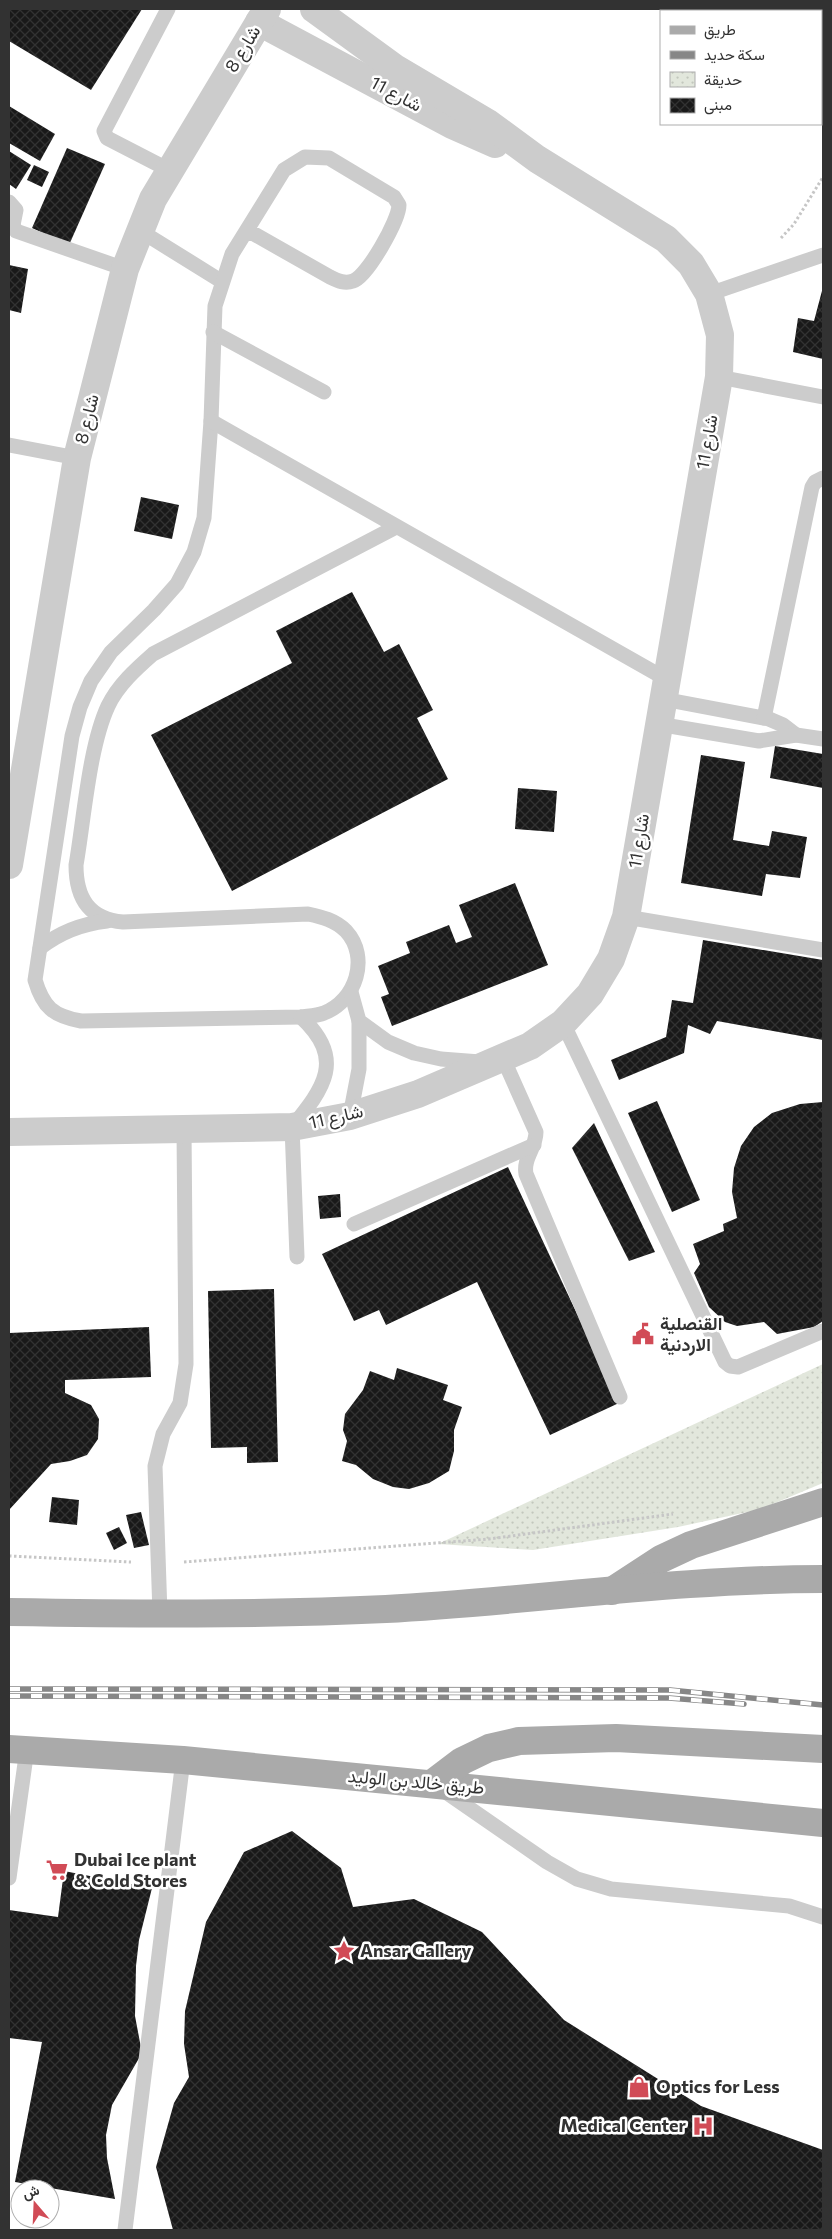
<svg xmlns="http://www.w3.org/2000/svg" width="832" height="2239" font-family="Commissioner,Vazirmatn,sans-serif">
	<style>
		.park { fill: url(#park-dots) }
		.building { fill: url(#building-cross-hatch) }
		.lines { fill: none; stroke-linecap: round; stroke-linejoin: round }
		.path { stroke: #c6c6c6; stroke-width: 3; stroke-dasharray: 2.5 2.5; stroke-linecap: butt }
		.service { stroke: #ccc; stroke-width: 15 }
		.minor { stroke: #ccc; stroke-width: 28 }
		.primary { stroke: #aaa; stroke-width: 28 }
		.rail-casing { stroke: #878787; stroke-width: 5.5 }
		.rail { stroke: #fff; stroke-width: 4; stroke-dasharray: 11; stroke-linecap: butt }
		.labels { text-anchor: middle; stroke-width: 5; stroke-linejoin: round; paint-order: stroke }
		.street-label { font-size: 18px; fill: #323232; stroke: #fff }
		.poi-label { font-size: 18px; font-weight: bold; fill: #323232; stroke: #fff; text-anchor: start }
	</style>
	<defs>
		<pattern id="park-dots" width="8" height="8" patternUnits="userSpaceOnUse" patternTransform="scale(1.25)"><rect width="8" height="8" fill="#e2e7dc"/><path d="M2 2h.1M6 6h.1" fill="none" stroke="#c2c7bd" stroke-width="1.8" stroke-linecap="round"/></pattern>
		<pattern id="building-cross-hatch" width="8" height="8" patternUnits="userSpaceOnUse" patternTransform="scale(1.25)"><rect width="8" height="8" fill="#191919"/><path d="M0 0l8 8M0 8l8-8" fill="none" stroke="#323232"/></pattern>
	</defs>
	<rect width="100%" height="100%" fill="#fff"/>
	<path class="park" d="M823 1364V1483L761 1509 678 1527 533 1550 438 1544Z"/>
	<g class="building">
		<path d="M9 9H142L91 90 9 41Z"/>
		<path d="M9 106 55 134 40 161 9 143Z"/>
		<path d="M67 148 105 164 69 245 32 228Z"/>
		<path d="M9 151 31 165 16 189 9 184Z"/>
		<path d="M34 165 49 172 42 187 27 180Z"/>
		<path d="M9 265 28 269 21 313 9 310Z"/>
		<path d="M823 287V359L793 352 798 318 814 321Z"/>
		<path d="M141 497 179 505 172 539 134 531Z"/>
		<path d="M352 592 384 652 399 644 433 710 417 718 448 779 232 891 151 735 292 663 276 631Z"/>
		<path d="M775 746 823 754V788L770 778Z"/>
		<path d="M701 755 745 762 733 840 769 846 772 831 807 837 800 878 766 874 762 896 681 883Z"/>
		<path d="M518 788 557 791 554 832 515 829Z"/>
		<path d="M515 883 548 965 392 1026 381 997 389 994 378 966 410 953 406 942 449 925 456 943 472 937 459 905Z"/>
		<path d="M703 940 823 960V1040L717 1021 710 1034 688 1025 684 1053 619 1080 611 1060 666 1037 672 1000 693 1003Z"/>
		<path d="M657 1101 700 1200 672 1212 628 1113Z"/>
		<path d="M823 1102V1321L814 1327 777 1334 764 1322 737 1326 725 1322 709 1307 694 1273 700 1264 693 1244 724 1231 723 1224 737 1218 732 1192 734 1168 741 1146 754 1127 772 1113 800 1104Z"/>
		<path d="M594 1123 655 1252 629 1261 572 1148Z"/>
		<path d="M508 1167 619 1403 550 1435 477 1282 386 1325 379 1310 354 1321 322 1254Z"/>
		<path d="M340 1194 341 1217 320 1219 318 1196Z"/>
		<path d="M274 1289 278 1462 247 1463V1447L211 1448 208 1291Z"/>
		<path d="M149 1327 151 1377 65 1380V1393L91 1405 99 1419 98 1439 87 1455 70 1461 51 1464 9 1510V1333Z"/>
		<path d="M397 1368 448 1385 443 1400 462 1407 454 1430V1451L449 1471 429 1483 409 1489 393 1487 373 1479 356 1465 342 1461 347 1441 343 1430 345 1414 363 1390 370 1371 394 1380Z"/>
		<path d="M52 1497 79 1500 77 1525 49 1522Z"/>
		<path d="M141 1512 149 1545 134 1548 126 1515Z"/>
		<path d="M119 1527 127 1543 114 1550 106 1533Z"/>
		<path d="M292 1831 341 1868 353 1907 414 1899 482 1932 564 2020 701 2106 823 2150V2230H173L156 2167 174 2103 189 2077 184 2044 185 2011 206 1922 244 1852Z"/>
		<path d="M64 1871 152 1888 139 1940 136 1966 135 2016 142 2053 112 2105 106 2135 107 2158 115 2199 15 2182 42 2042 9 2038V1910L58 1917Z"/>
	</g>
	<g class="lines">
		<g class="path">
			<path d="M781 238 794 224 823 177"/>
			<path d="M9 1556 131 1562"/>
			<path d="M184 1562 489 1539 673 1514"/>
		</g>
		<g class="service">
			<path d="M168 9 104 131 107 138 169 170"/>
			<path d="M9 202 16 210 13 225 16 231 125 269"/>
			<path d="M139 230 221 281"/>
			<path d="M247 230 330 277C338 281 345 284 353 281 367 277 399 220 399 205L394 197 329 158 305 157 284 170 232 254 215 306 211 421 204 518 194 552 177 584 154 610 111 652 91 681 80 707 72 736 35 980C43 1007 53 1016 81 1021L301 1017C308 1016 317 1016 324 1013 356 1001 370 957 346 931 335 920 322 917 308 914L123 922C89 919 76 898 76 865 84 819 89 747 108 706 118 685 136 669 153 654L396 527"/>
			<path d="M709 294 823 255"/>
			<path d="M213 332 324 392"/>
			<path d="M719 377 823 397"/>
			<path d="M211 421 666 679"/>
			<path d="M9 445 77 458"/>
			<path d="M663 699 769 719 783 725 796 735"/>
			<path d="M764 718 812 487 815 482 823 478"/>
			<path d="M658 724 759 741 796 735 823 739"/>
			<path d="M626 917 823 950"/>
			<path d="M40 948C60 932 81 924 107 921"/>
			<path d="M351 992 359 1021 388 1042 414 1053 441 1059 480 1062"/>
			<path d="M563 1023 725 1362 730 1366 738 1367 823 1331"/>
			<path d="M503 1058 536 1132C536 1148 523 1158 526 1174L620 1397"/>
			<path d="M350 1116 359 1069V1021"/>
			<path d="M354 1224 534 1145"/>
			<path d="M297 1257 292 1127C324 1088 346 1059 301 1017"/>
			<path d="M160 1614 155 1466 163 1434 180 1403 186 1364 184 1129"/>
			<path d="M443 1790 547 1862 577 1879 611 1889 789 1906 823 1917"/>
			<path d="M9 1878 27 1749"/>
			<path d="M125 2230 183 1760"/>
		</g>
		<g class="minor">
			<path d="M259 22 452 125 495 144"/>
			<path d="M9 865 77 458 125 269 153 199 267 9"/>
			<path d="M9 1132 292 1127 350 1116 418 1094 530 1046 563 1023 590 994 611 959 626 917 719 377 720 335 709 294 691 264 666 239 537 159 488 123 395 68 314 9"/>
		</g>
		<g class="primary">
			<path d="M612 1591 661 1559 691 1545 823 1502"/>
			<path d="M9 1612C134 1614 260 1615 386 1609 532 1601 677 1579 823 1579"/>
			<path d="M9 1749 183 1760 823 1823"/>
			<path d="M433 1783 462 1761 489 1748 519 1741 616 1738 823 1749"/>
		</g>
		<g class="rail-casing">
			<g id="rail">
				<path d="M9 1689 670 1690 823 1705"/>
				<path d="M9 1696 669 1698 744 1704"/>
			</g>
		</g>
		<use href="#rail" class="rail"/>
	</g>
	<defs>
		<g id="civic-bare" transform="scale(1.725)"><path d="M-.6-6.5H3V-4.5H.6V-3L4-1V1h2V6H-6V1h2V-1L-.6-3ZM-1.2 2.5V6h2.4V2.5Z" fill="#d14b56" stroke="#fff" stroke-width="2.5" paint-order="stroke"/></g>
		<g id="supermarket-bare" transform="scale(1.725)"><path d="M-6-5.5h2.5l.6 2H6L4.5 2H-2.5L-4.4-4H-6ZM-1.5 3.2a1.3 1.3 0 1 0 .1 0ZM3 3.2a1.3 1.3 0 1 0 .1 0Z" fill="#d14b56" stroke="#fff" stroke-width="2.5" paint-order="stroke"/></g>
		<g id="sight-bare" transform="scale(1.725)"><path d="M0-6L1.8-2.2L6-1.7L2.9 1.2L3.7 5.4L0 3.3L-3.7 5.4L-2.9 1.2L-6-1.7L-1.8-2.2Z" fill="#d14b56" stroke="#fff" stroke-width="2.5" paint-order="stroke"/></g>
		<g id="shop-bare" transform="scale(1.725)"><path d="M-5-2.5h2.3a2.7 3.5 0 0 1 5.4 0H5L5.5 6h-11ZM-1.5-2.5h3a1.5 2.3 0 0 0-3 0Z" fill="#d14b56" stroke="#fff" stroke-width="2.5" paint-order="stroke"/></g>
		<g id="hospital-bare" transform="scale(1.725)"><path d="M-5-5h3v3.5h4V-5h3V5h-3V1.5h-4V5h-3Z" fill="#d14b56" stroke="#fff" stroke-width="2.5" paint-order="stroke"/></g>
	</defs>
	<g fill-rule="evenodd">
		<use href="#civic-bare" x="643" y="1334"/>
		<use href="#supermarket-bare" x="57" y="1870"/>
		<use href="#sight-bare" x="344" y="1951"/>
		<use href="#shop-bare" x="639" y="2087"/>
		<use href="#hospital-bare" x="703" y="2126"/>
	</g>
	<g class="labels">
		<g class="street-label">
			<text transform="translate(243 49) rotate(-59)" y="6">شارع 8</text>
			<text transform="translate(396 94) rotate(28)" y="6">شارع 11</text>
			<text transform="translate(87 419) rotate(-76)" y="6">شارع 8</text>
			<text transform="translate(707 442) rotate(-80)" y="6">شارع 11</text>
			<text transform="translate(639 841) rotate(-81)" y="6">شارع 11</text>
			<text transform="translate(336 1117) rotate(-13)" y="6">شارع 11</text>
			<text transform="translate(416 1782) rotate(5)" y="6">طريق خالد بن الوليد</text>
		</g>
		<g class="poi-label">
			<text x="660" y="1330">القنصلية<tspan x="660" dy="21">الاردنية</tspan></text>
			<text x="74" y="1866">Dubai Ice plant<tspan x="74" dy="21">&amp; Cold Stores</tspan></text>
			<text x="360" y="1957">Ansar Gallery</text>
			<text x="656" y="2093">Optics for Less</text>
			<text x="686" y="2132" text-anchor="end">Medical Center</text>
		</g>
	</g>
	<rect width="832" height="2239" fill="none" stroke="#323232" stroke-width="20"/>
	<rect x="660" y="10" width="162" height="115" fill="#ffffff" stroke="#adadad"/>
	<rect x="670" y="26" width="25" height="8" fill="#aaaaaa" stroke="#adadad"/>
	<text x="704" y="35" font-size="15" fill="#323232">طريق</text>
	<rect x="670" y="51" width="25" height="8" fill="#878787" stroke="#adadad"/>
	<text x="704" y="60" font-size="15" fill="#323232">سكة حديد</text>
	<rect x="670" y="72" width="25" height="15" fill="url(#park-dots)" stroke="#adadad"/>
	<text x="704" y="85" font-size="15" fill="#323232">حديقة</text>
	<rect x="670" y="98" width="25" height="15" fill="url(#building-cross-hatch)" stroke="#adadad"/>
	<text x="704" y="110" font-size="15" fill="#323232">مبنى</text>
	<g transform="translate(35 2204) rotate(341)"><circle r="24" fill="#ffffff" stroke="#adadad"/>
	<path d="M0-4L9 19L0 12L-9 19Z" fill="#d14b56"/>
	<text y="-8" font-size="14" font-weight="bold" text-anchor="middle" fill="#323232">ش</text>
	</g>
</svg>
